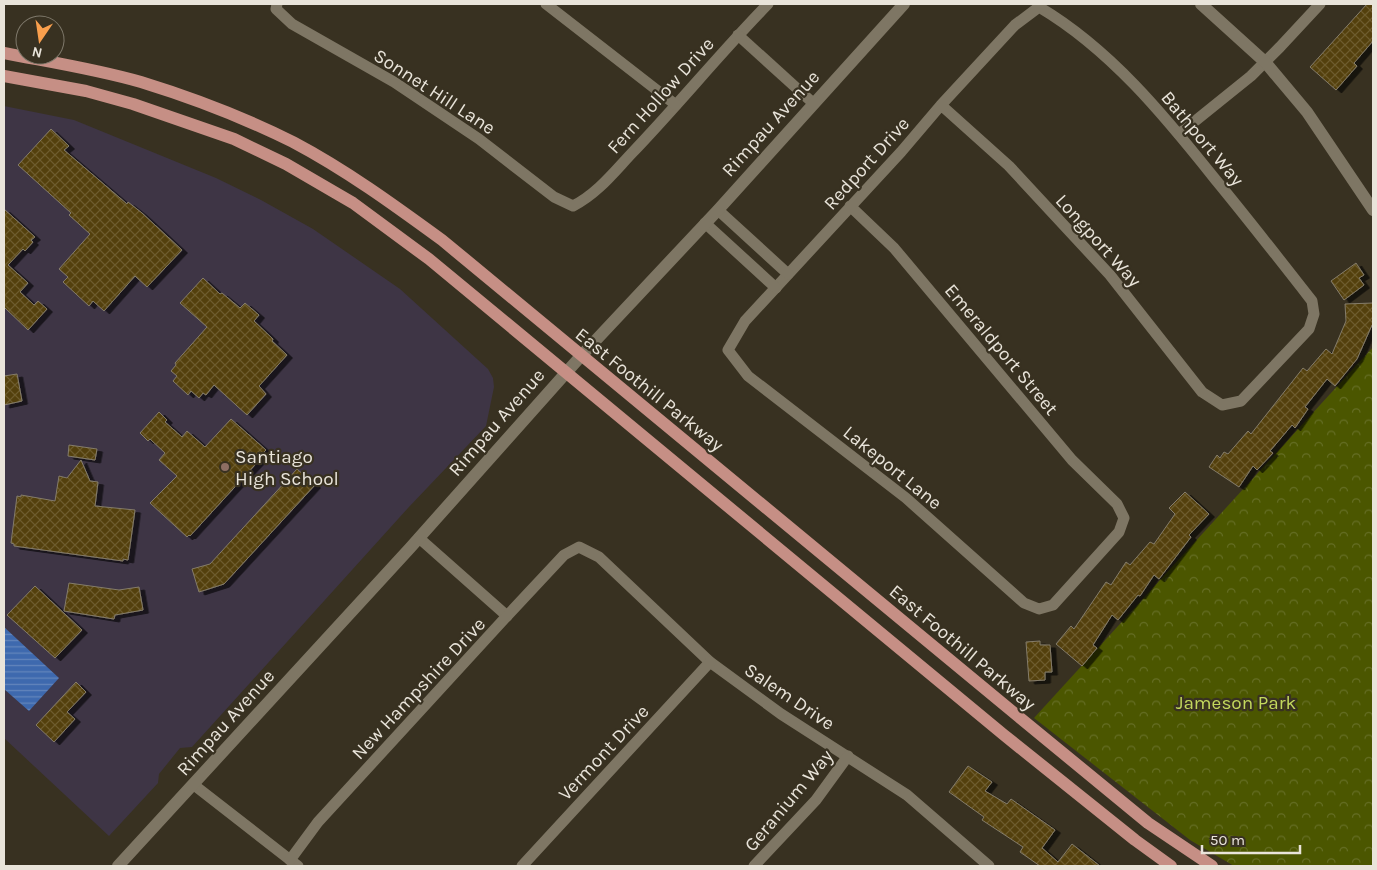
<svg xmlns="http://www.w3.org/2000/svg" width="1377" height="870" font-family="Karla,sans-serif">
	<style>
		.education { fill: #3e3545 }
		.park { fill: url(#park-crowns) }
		.water { fill: url(#water-rules) }
		.building { fill: url(#building-cross-hatch); stroke: #847c6a; filter: url(#shadow) }
		.lines { fill: none; stroke-linecap: round; stroke-linejoin: round }
		.street { stroke: #7e7664; stroke-width: 11 }
		.secondary { stroke: #7e7664; stroke-width: 12 }
		.primary { stroke: #c68f85; stroke-width: 12 }
		.education-dot { fill: #8d6e63; stroke: #383121; stroke-width: 2 }
		.labels { text-anchor: middle; stroke-width: 4.5; stroke-linejoin: round; paint-order: stroke }
		.street-label { font-size: 19px; fill: #e9e4da; stroke: #383121 }
		.poi-label { font-size: 19px; fill: #e9e4da; stroke: #383121; text-anchor: start }
		.park-label { font-size: 19px; fill: #c3d85d; stroke: #383121 }
	</style>
	<defs>
		<pattern id="park-crowns" width="20" height="18" patternUnits="userSpaceOnUse" patternTransform="scale(1.25)"><rect width="20" height="18" fill="#4b5600"/><path d="M2 6a3 3 0 1 1 6 0M12 15a3 3 0 1 1 6 0" fill="none" stroke="#656e25"/></pattern>
		<pattern id="water-rules" width="6" height="5" patternUnits="userSpaceOnUse" patternTransform="scale(1.25)"><rect width="6" height="5" fill="#3e69ae"/><path d="M0 2.5h6" fill="none" stroke="#6385bc"/></pattern>
		<pattern id="building-cross-hatch" width="8" height="8" patternUnits="userSpaceOnUse" patternTransform="scale(1.25)"><rect width="8" height="8" fill="#533f0a"/><path d="M0 0l8 8M0 8l8-8" fill="none" stroke="#6c5b2d"/></pattern>
		<filter id="shadow"><feDropShadow dx="5.5" dy="3" stdDeviation="0" flood-color="#0009"/></filter>
	</defs>
	<rect width="100%" height="100%" fill="#383121"/>
	<path class="education" d="M4 106 74 120 216 178 261 200 313 229 400 289 488 369 493 378 494 387 486 426 408 508 192 747 180 748 159 774 158 783 109 836 4 738Z"/>
	<path class="park" d="M1373 347V866H1234L1190 840 1034 718Z"/>
	<path class="water" d="M4 627 59 678 29 711 4 689Z"/>
	<g class="building">
		<path d="M1367 4H1373V41L1354 63 1357 66 1336 90 1310 67Z"/>
		<path d="M51 129 69 146 64 150 127 204 128 202 142 213 182 250 147 287 135 276 104 311 93 301 89 306 63 282 68 277 59 269 90 234 69 215 71 213 18 165Z"/>
		<path d="M4 209 35 237 31 240 33 242 25 251 23 249 8 265 28 283 20 292 34 305 38 301 47 309 28 330 4 307Z"/>
		<path d="M1356 263 1364 275 1359 278 1364 285 1344 300 1331 281Z"/>
		<path d="M203 278 220 294 222 293 240 308 245 303 259 315 254 321 273 339 272 341 287 355 259 386 266 394 247 415 214 385 206 395 203 393 199 398 191 391 188 395 173 381 177 376 171 371 176 365 175 363 207 327 180 303Z"/>
		<path d="M1373 303V325H1372L1357 359 1335 386 1327 379 1305 407 1308 409 1295 428 1292 425 1270 451 1273 453 1257 470 1253 466 1239 487 1209 467 1217 455 1220 458 1224 452 1228 454 1248 431 1251 434 1303 368 1307 371 1326 349 1332 354 1346 321 1345 304Z"/>
		<path d="M17 374 22 401 4 405V376Z"/>
		<path d="M159 412 167 420 165 422 182 437 187 431 205 447 231 419 266 450 263 453 265 454 222 501 190 536 189 535 187 537 150 503 177 476 159 460 165 453 150 439 148 441 140 433Z"/>
		<path d="M69 445 97 449 95 460 68 456Z"/>
		<path d="M81 460 90 481 98 482 95 506 135 510 128 560 123 559V561L14 546V544L11 543 17 496 21 497V495L55 501 59 476 67 478Z"/>
		<path d="M297 469 315 485 224 584 199 592 192 569 210 564Z"/>
		<path d="M1185 492 1209 514 1189 535 1191 537 1159 579 1154 575 1140 596 1138 595 1118 620 1112 615 1093 645 1097 648 1082 666 1056 644 1071 626 1074 629 1106 582 1111 585 1126 562 1130 565 1150 542 1154 544 1175 514 1169 508Z"/>
		<path d="M69 583 119 590 139 587 143 610 115 615 114 619 64 611Z"/>
		<path d="M35 586 82 630 55 658 7 615Z"/>
		<path d="M1040 641V645H1050L1052 672H1045V680L1029 681 1026 642Z"/>
		<path d="M76 682 86 692 67 712 75 719 54 742 36 725Z"/>
		<path d="M968 766 992 782 985 791 1007 804 1011 799 1055 830 1042 848 1058 862 1072 844 1100 866H1040L1020 852 1023 847 982 820 984 817 949 792Z"/>
	</g>
	<g class="lines">
		<g class="street">
			<path d="M277 4 276 9 292 24 394 82 479 139 554 197 573 206C597 194 614 172 632 153 679 104 721 52 768 4"/>
			<path d="M546 4 676 105"/>
			<path d="M738 35 813 103"/>
			<path d="M1179 134 1251 76 1280 47 1320 4"/>
			<path d="M850 206 894 248 1072 460 1117 504 1124 518 1119 532 1053 605 1039 609 1024 603 906 498 748 376 728 350 745 321 901 152 941 105 1015 25 1039 7C1110 49 1164 115 1215 179 1248 219 1280 260 1312 301L1314 314 1309 329 1241 401 1222 405 1202 392 1110 275 1009 166 941 105"/>
			<path d="M718 210 788 274"/>
			<path d="M705 223 776 288"/>
			<path d="M419 538 507 616"/>
			<path d="M194 785 298 866"/>
			<path d="M290 860 318 822 507 616 564 555 579 547 599 557 710 662 781 714 907 795 989 866"/>
			<path d="M522 866 710 662"/>
			<path d="M754 866 816 800 848 756"/>
		</g>
		<g class="secondary">
			<path d="M1201 4 1265 62 1307 112 1373 210"/>
			<path d="M118 866 410 548 581 356 718 210 904 4"/>
		</g>
		<g class="primary">
			<path d="M4 53C50 62 96 69 141 82 193 98 245 118 293 142 346 170 394 205 442 240L1019 717 1148 823 1212 866"/>
			<path d="M4 76 86 91 133 104 234 139 286 164 353 203 429 259 1004 735 1135 840 1171 866"/>
		</g>
	</g>
	<circle class="education-dot" cx="225" cy="467" r="5"/>
	<g class="labels">
		<g class="street-label">
			<text transform="translate(435 91) rotate(33)" y="7">Sonnet Hill Lane</text>
			<text transform="translate(660 95) rotate(-48)" y="7">Fern Hollow Drive</text>
			<text transform="translate(770 123) rotate(-48)" y="7">Rimpau Avenue</text>
			<text transform="translate(1203 138) rotate(50)" y="7">Bathport Way</text>
			<text transform="translate(866 163) rotate(-48)" y="7">Redport Drive</text>
			<text transform="translate(1099 240) rotate(48)" y="7">Longport Way</text>
			<text transform="translate(1002 349) rotate(50)" y="7">Emeraldport Street</text>
			<text transform="translate(650 389) rotate(39)" y="7">East Foothill Parkway</text>
			<text transform="translate(496 422) rotate(-49)" y="7">Rimpau Avenue</text>
			<text transform="translate(893 467) rotate(39)" y="7">Lakeport Lane</text>
			<text transform="translate(963 647) rotate(40)" y="7">East Foothill Parkway</text>
			<text transform="translate(418 688) rotate(-47)" y="7">New Hampshire Drive</text>
			<text transform="translate(790 696) rotate(34)" y="7">Salem Drive</text>
			<text transform="translate(225 722) rotate(-48)" y="7">Rimpau Avenue</text>
			<text transform="translate(603 752) rotate(-47)" y="7">Vermont Drive</text>
			<text transform="translate(788 800) rotate(-50)" y="7">Geranium Way</text>
		</g>
		<g class="poi-label">
			<text x="235" y="463">Santiago<tspan x="235" dy="22">High School</tspan></text>
		</g>
		<g class="park-label">
			<text x="1236" y="709">Jameson Park</text>
		</g>
	</g>
	<rect width="1377" height="870" fill="none" stroke="#e9e4da" stroke-width="10"/>
	<g transform="translate(40 40) rotate(193)"><circle r="24" fill="#383121" stroke="#7f796b"/>
	<path d="M0-4L9 19L0 12L-9 19Z" fill="#f99f4d"/>
	<text y="-8" font-size="14" font-weight="bold" text-anchor="middle" fill="#e9e4da">N</text>
	</g>
	<path d="M1202 845v8h98v-8" fill="none" stroke="#e9e4da" stroke-width="2.5"/>
	<text x="1210" y="845" font-size="15" fill="#e9e4da" stroke="#383121" stroke-width="4" paint-order="stroke">50 m</text>
</svg>
